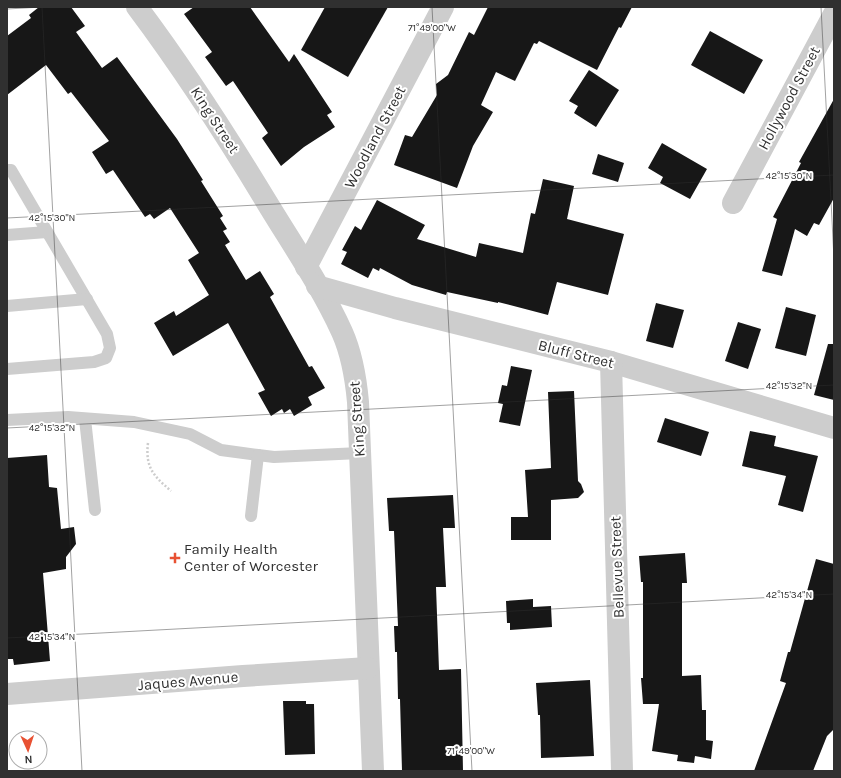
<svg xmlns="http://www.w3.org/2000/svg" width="841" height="778" font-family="Karla,sans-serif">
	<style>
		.building { fill: #171717 }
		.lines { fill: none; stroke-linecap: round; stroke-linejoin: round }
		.path { stroke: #cdcdcd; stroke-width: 2.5; stroke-dasharray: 2 2; stroke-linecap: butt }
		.service { stroke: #cdcdcd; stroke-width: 12 }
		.minor { stroke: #cdcdcd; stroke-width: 22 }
		.ticks { fill: none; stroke: #303030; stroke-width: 1; stroke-opacity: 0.45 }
		.poi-dot { fill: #e85132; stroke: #fff; stroke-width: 1.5 }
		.labels { text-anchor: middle; stroke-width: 4; stroke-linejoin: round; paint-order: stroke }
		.street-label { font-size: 15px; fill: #303030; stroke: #fff }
		.poi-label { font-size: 15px; fill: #303030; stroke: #fff; text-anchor: start }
		.ticks-label { font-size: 10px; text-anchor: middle; fill: #303030; stroke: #fff; stroke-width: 4; stroke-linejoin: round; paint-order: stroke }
	</style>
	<rect width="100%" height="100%" fill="#fff"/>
	<g class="building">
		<path d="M39 7H71L85 26 76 32 102 68 117 57 177 139 203 180 201 181 223 216 220 218 227 229 223 231 230 242 225 245 246 280 260 271 274 294 270 297 309 367 312 366 325 388 308 397 312 405 294 416 290 409 284 413 282 409 271 416 258 393 265 390 228 323 173 356 154 323 174 311 176 316 209 295 188 260 199 253 170 208 154 219 150 214 145 217 113 170 106 174 92 152 109 141 71 92 68 94 46 65 7 95V36L31 18 29 15Z"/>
		<path d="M194 7H250L289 62 294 54 332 112 327 115 335 127 304 147 281 166 262 138 268 133 233 81 226 86 205 57 212 52 184 14Z"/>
		<path d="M325 7H388L348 77 301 50Z"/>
		<path d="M488 7H632L621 28 619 27 597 70 539 41 537 44 534 43 515 81 496 72 481 105 493 112 473 146 457 188 394 165 405 135 412 137 437 95 436 84 448 75 469 32 474 35Z"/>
		<path d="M710 31 763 60 744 94 691 65Z"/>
		<path d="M589 70 619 90 596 127 574 113 578 106 569 101Z"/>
		<path d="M834 99V198L819 225 814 223 807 236 795 229 782 276 762 271 777 219 773 217 801 163 799 162Z"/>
		<path d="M662 143 707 169 690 199 660 183 663 177 648 168Z"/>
		<path d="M598 154 624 163 618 182 592 174Z"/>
		<path d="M543 179 574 186 567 219 624 234 608 295 557 282 548 315 498 302V303L447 292 446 295 412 285 380 268 379 271 373 268 368 278 341 264 347 252 342 250 355 226 361 230 377 200 425 225 417 239 476 257 479 243 523 253 531 213 535 214Z"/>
		<path d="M656 303 684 310 673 348 646 341Z"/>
		<path d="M786 307 816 315 806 356 775 348Z"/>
		<path d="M738 322 761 329 748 369 725 361Z"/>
		<path d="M828 344H834V400L814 395Z"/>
		<path d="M511 366 532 370 520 426 499 422 503 404 498 403 502 385 507 386Z"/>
		<path d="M574 391 578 481 581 484 584 492 578 498 551 500V540H511V517H528L525 470 551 468 548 392Z"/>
		<path d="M665 418 709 432 701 456 657 442Z"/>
		<path d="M750 431 776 436 774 446 818 456 803 512 778 505 786 476 742 466Z"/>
		<path d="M47 455 49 487 57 488 61 529 74 527 76 544 66 557V569L43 573 50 661 14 665 13 659H7V458Z"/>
		<path d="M453 495 455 528H443L446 587H436L439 670 461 669 463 771H402L400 699H398L397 652H395L394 626H398L394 531H389L387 498Z"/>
		<path d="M685 553 687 583H682V676L701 675 702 710H706V740L713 741 711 759 695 756 694 763 677 761 678 755 652 751 659 704H643L641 678H643V582H641L639 556Z"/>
		<path d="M816 559 834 564V729L827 736 813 771H754L786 683 780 681 788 652H790Z"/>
		<path d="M533 599V607L551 606 552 627 510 630V623H507L506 601Z"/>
		<path d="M590 680 594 756 541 758 540 715H538L536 683Z"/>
		<path d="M283 701H306V704H314L315 754 285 755Z"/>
	</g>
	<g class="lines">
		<path class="path" d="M148 443C145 468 154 476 171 491"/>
		<g class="service">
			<path d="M7 170H11L107 334 110 348 106 358 94 362 7 369"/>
			<path d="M7 235 47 232"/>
			<path d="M7 306 87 299"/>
			<path d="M85 419 95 510"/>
			<path d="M7 420 68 417 134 422 190 434 221 450 258 455 274 457 360 453"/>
			<path d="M251 516 258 455"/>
		</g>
		<g class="minor">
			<path d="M137 7C185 71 228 138 269 206 294 247 322 288 342 332 351 352 356 380 358 402L373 771"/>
			<path d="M733 203 834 14"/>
			<path d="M306 267 443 7"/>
			<path d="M317 286 395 308 611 362 834 428"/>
			<path d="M611 362 622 771"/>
			<path d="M7 694 243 676 368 668"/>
		</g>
	</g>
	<path class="ticks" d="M42 7 82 771M432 7 472 771M821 7 834 259M7 9 42 7M7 218 834 175M7 428 834 385M7 638 834 594"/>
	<path class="poi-dot" d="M173 552h4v4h4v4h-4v4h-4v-4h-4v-4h4z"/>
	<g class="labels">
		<g class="street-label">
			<text transform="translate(789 98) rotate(-62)" y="5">Hollywood Street</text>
			<text transform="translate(215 120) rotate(57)" y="5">King Street</text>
			<text transform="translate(375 137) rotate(-62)" y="5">Woodland Street</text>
			<text transform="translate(576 354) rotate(14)" y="5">Bluff Street</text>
			<text transform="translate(357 419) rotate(-94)" y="5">King Street</text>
			<text transform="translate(617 567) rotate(-92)" y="5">Bellevue Street</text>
			<text transform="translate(188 681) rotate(-5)" y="5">Jaques Avenue</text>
		</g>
		<g class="poi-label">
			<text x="184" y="554">Family Health<tspan x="184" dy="17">Center of Worcester</tspan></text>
		</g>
	</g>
	<g class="ticks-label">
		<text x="432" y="31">71°49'00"W</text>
		<text x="789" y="179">42°15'30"N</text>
		<text x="52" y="221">42°15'30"N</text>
		<text x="789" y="389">42°15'32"N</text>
		<text x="52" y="431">42°15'32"N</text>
		<text x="789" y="598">42°15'34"N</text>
		<text x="52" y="640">42°15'34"N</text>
		<text x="471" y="754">71°49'00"W</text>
	</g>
	<rect width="841" height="778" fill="none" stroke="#303030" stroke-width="16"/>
	<g transform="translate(28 750) rotate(177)"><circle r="19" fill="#ffffff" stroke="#acacac"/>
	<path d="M0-3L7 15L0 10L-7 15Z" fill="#e85132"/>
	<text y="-6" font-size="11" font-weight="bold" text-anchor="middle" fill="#303030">N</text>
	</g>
</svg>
